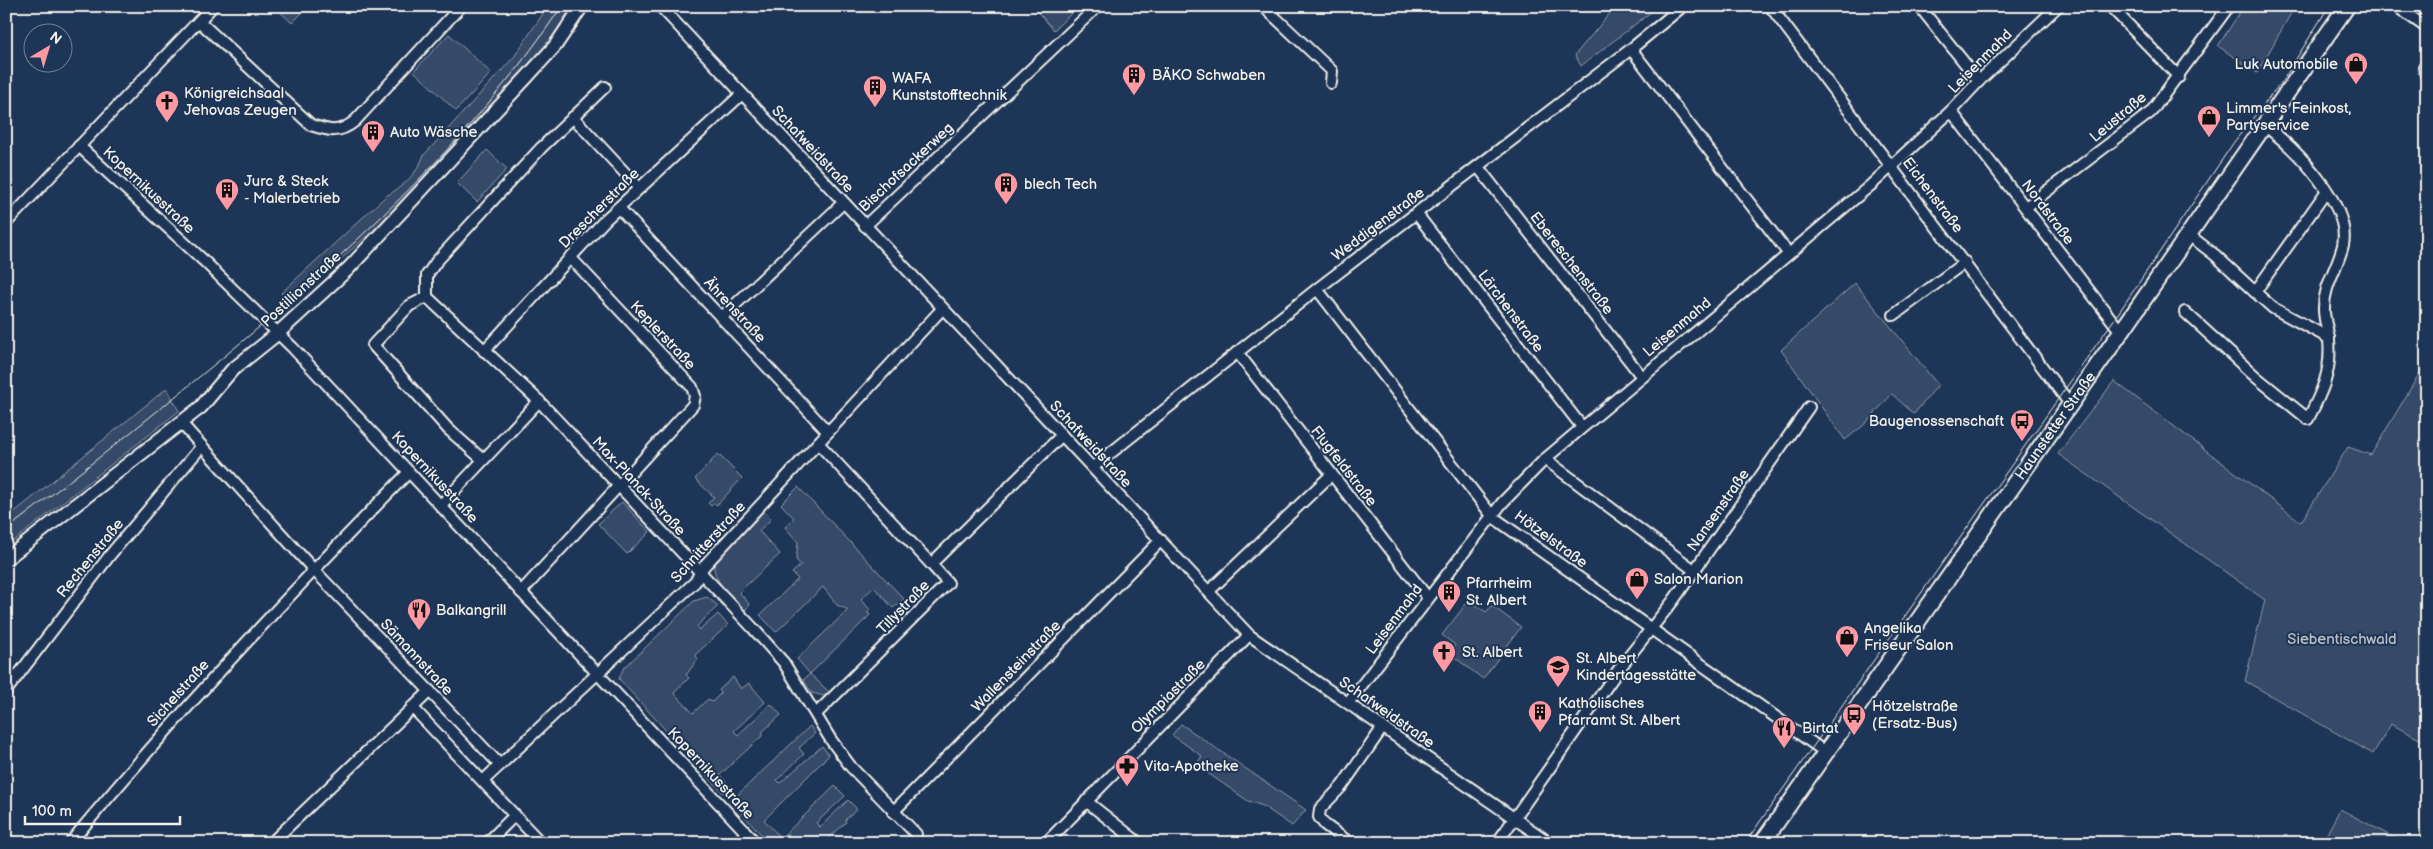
<svg xmlns="http://www.w3.org/2000/svg" width="2433" height="849" font-family="'Balsamiq Sans',sans-serif">
	<style>
		.green { fill: #354a67; stroke: #949ea8 }
		.lines { fill: none; stroke-linecap: round; stroke-linejoin: round }
		.minor-casing { stroke: #f4f1e8; stroke-width: 14 }
		.tertiary-casing { stroke: #f4f1e8; stroke-width: 16 }
		.secondary-casing { stroke: #f4f1e8; stroke-width: 19 }
		.minor { stroke: #1d3557; stroke-width: 10 }
		.tertiary { stroke: #1d3557; stroke-width: 12 }
		.secondary { stroke: #1d3557; stroke-width: 15 }
		.tram { stroke: #f4f1e8; stroke-width: 1 }
		.labels { text-anchor: middle; stroke-width: 4; stroke-linejoin: round; paint-order: stroke }
		.street-label { font-size: 15px; fill: #f4f1e8; stroke: #1d3557 }
		.poi-label { font-size: 15px; fill: #f4f1e8; stroke: #1d3557; text-anchor: start }
		.park-label { font-size: 15px; fill: #bbbfc1; stroke: #1d3557 }
	</style>
	<rect width="100%" height="100%" fill="#1d3557"/>
	<filter id="ink" filterUnits="userSpaceOnUse"><feTurbulence type="fractalNoise" baseFrequency=".02" numOctaves="2"/><feDisplacementMap in="SourceGraphic" scale="10" xChannelSelector="R" yChannelSelector="G"/><feConvolveMatrix kernelMatrix="1 2 1 2 8 2 1 2 1" color-interpolation-filters="sRGB"/></filter>
	<g filter="url(#ink)">
		<g class="green">
			<path d="M274 6H309L292 23Z"/>
			<path d="M548 6H572L553 36 525 69 429 173 379 225 291 304 281 293 386 196C404 186 417 174 424 155L514 57Z"/>
			<path d="M1032 6H1079L1054 30Z"/>
			<path d="M1616 6H1659L1581 66 1575 55Z"/>
			<path d="M2244 6H2291L2294 8 2257 73 2218 46Z"/>
			<path d="M449 34 491 73 456 111 414 71Z"/>
			<path d="M487 150 507 169 477 202 457 183Z"/>
			<path d="M1855 283 1938 385 1914 414 1892 394 1864 425 1845 440 1781 350Z"/>
			<path d="M2427 361V743L2391 724 2373 754 2245 681 2265 600 2058 454 2114 381 2301 522 2348 447 2371 455Z"/>
			<path d="M167 388 179 411 6 547V519Z"/>
			<path d="M718 454 742 478 717 505 714 503 711 506 708 503 714 497 695 479Z"/>
			<path d="M798 487 904 599 893 608 874 587 861 599 871 611 867 612 870 615 810 674 829 692 824 696 812 693 803 680 810 674 797 659 848 610 837 605 823 587 776 632 760 615 798 579 792 573 801 565 796 560 798 542 785 527 794 518 781 504Z"/>
			<path d="M622 502 650 532 627 554 598 524Z"/>
			<path d="M764 511 771 519 759 531 780 554 739 592 750 605 745 610C734 599 713 582 714 565Z"/>
			<path d="M707 597 718 606 697 626 700 630 718 614 728 625 695 655 698 659 686 675 689 678 674 693 693 713 708 699 712 702 721 693 719 690 733 677 741 689 749 683 765 702 734 731 738 735 771 704 781 715 762 732 764 734 720 775 731 788 723 793 619 679 623 669 694 601Z"/>
			<path d="M1469 600 1486 612 1492 606 1521 627 1483 679 1449 653 1455 645 1442 635Z"/>
			<path d="M1181 724 1306 810 1292 826 1263 806 1248 801 1196 765 1202 756 1172 735Z"/>
			<path d="M810 726 815 733 799 748 804 754 777 780 780 783 822 746 829 755 764 820 778 835 769 843 731 801Z"/>
			<path d="M835 786 845 796 816 823 820 827 848 800 857 809 845 820 846 822 824 843H776Z"/>
			<path d="M2340 809 2404 843H2322Z"/>
		</g>
		<g class="lines">
			<g class="minor-casing">
				<g id="minor">
					<path d="M660 6 1249 635 1550 843"/>
					<path d="M1263 6 1332 71 1331 83"/>
					<path d="M1770 6 2070 404"/>
					<path d="M1919 6 1979 81"/>
					<path d="M2110 6 2179 77"/>
					<path d="M2396 6 2427 28"/>
					<path d="M199 21 311 125C329 131 339 134 355 121L461 6"/>
					<path d="M1631 49 1788 253"/>
					<path d="M2427 63 2424 67 2427 79"/>
					<path d="M605 87 541 148 436 262 427 275V297L539 401 752 627 784 663 831 740 851 767 916 834"/>
					<path d="M1951 111 2121 332"/>
					<path d="M573 117 639 188"/>
					<path d="M79 146 203 260 293 348 756 843"/>
					<path d="M1478 167 1642 377"/>
					<path d="M2326 192 2255 292 2273 308 2329 338"/>
					<path d="M2026 207 2151 112 2229 6"/>
					<path d="M619 208 828 432"/>
					<path d="M1416 213 1582 427"/>
					<path d="M6 223 213 6"/>
					<path d="M865 226 1098 6"/>
					<path d="M2189 235 2215 255 2255 292"/>
					<path d="M1317 289 1493 517 1825 752"/>
					<path d="M427 297 409 306 373 345 448 429 483 460"/>
					<path d="M2185 312 2256 377 2308 419C2322 392 2332 371 2329 340 2328 330 2324 320 2324 310 2323 286 2338 267 2343 245 2351 205 2295 147 2265 126"/>
					<path d="M1894 315 1965 262"/>
					<path d="M722 317 843 203"/>
					<path d="M484 351 606 219 742 94"/>
					<path d="M1237 352 1428 598"/>
					<path d="M181 423 313 569 500 765"/>
					<path d="M818 443 931 564"/>
					<path d="M1545 459 1694 570"/>
					<path d="M1093 467 1317 289 1631 49 1683 6"/>
					<path d="M441 505 539 401"/>
					<path d="M1209 591 1331 475"/>
					<path d="M521 592 693 405 695 396 692 387 570 257"/>
					<path d="M6 691 110 555 201 447"/>
					<path d="M1348 703 1502 503 1545 459 1871 185 1951 111 1979 81 2058 6"/>
					<path d="M412 707 541 843"/>
					<path d="M816 714 948 583 931 564 1062 435"/>
					<path d="M483 781 695 582 704 566 942 309"/>
					<path d="M1086 801 1139 843"/>
					<path d="M893 812 1161 540"/>
					<path d="M70 843C177 714 291 592 409 472"/>
					<path d="M271 843 430 691"/>
					<path d="M487 843 515 815"/>
					<path d="M736 843 747 834"/>
					<path d="M1046 843 1249 635"/>
					<path d="M1350 843 1325 825 1319 817 1320 809 1342 786 1383 727"/>
					<path d="M1497 843 1619 669 1673 601 1809 407"/>
				</g>
			</g>
			<g class="tertiary-casing">
				<path id="tertiary" d="M6 559 201 407 232 370 277 334 348 269 526 78 555 46 582 6"/>
			</g>
			<g class="secondary-casing">
				<g id="secondary">
					<path id="s1" d="M1762 843 2121 332 2347 6"/>
				</g>
			</g>
			<use href="#minor" class="minor"/>
			<use href="#tertiary" class="tertiary"/>
			<use href="#secondary" class="secondary"/>
			<g class="tram">
				<path d="M6 530C87 468 166 405 244 340 362 240 475 135 562 6"/>
				<path d="M1745 843 2113 321 2234 142 2283 80 2329 6"/>
			</g>
		</g>
	</g>
	<defs>
		<g id="shop-pin" transform="scale(1.25)"><path d="M0 17L-7.5 6A9.5 9.5 0 1 1 7.5 6Z" fill="#ff9aa2" stroke="#1d3557"/><path d="M-5-2.5h2.3a2.7 3.5 0 0 1 5.4 0H5L5.5 6h-11ZM-1.5-2.5h3a1.5 2.3 0 0 0-3 0Z" fill="#111"/></g>
		<g id="building-pin" transform="scale(1.25)"><path d="M0 17L-7.5 6A9.5 9.5 0 1 1 7.5 6Z" fill="#ff9aa2" stroke="#1d3557"/><path d="M-4-6H4V6H1V3H-1V6H-4ZM-2.5-4.3h1.7v1.8h-1.7ZM.8-4.3h1.7v1.8H.8ZM-2.5-1h1.7V.8h-1.7ZM.8-1h1.7V.8H.8Z" fill="#111"/></g>
		<g id="church-pin" transform="scale(1.25)"><path d="M0 17L-7.5 6A9.5 9.5 0 1 1 7.5 6Z" fill="#ff9aa2" stroke="#1d3557"/><path d="M-1.2-6h2.4v3.5h3.3v2.4h-3.3V6h-2.4V-.1h-3.3v-2.4h3.3Z" fill="#111"/></g>
		<g id="bus-pin" transform="scale(1.25)"><path d="M0 17L-7.5 6A9.5 9.5 0 1 1 7.5 6Z" fill="#ff9aa2" stroke="#1d3557"/><path d="M-5-6H5V4H4V6H2V4H-2V6H-4V4H-5ZM-3.5-4V0h7V-4ZM-3.5 1.2v1.5H-2V1.2ZM2 1.2v1.5H3.5V1.2Z" fill="#111"/></g>
		<g id="restaurant-pin" transform="scale(1.25)"><path d="M0 17L-7.5 6A9.5 9.5 0 1 1 7.5 6Z" fill="#ff9aa2" stroke="#1d3557"/><path d="M-5-6h1v4h1v-4h1v4h1v-4h1v5L-1.5 .5V6h-2V.5L-5-1ZM5-6V6H3V1.5H1.5Q1.5-4 5-6Z" fill="#111"/></g>
		<g id="school-pin" transform="scale(1.25)"><path d="M0 17L-7.5 6A9.5 9.5 0 1 1 7.5 6Z" fill="#ff9aa2" stroke="#1d3557"/><path d="M0-5L7-2L0 1L-7-2ZM-4 1L0 2.5L4 1V4Q0 6-4 4Z" fill="#111"/></g>
		<g id="pharmacy-pin" transform="scale(1.25)"><path d="M0 17L-7.5 6A9.5 9.5 0 1 1 7.5 6Z" fill="#ff9aa2" stroke="#1d3557"/><path d="M-2-6h4v4h4v4h-4v4h-4v-4h-4v-4h4Z" fill="#111"/></g>
	</defs>
	<g fill-rule="evenodd">
		<use href="#shop-pin" x="2356" y="64"/>
		<use href="#building-pin" x="1134" y="75"/>
		<use href="#building-pin" x="875" y="87"/>
		<use href="#church-pin" x="167" y="102"/>
		<use href="#shop-pin" x="2209" y="117"/>
		<use href="#building-pin" x="373" y="132"/>
		<use href="#building-pin" x="1006" y="184"/>
		<use href="#building-pin" x="227" y="190"/>
		<use href="#bus-pin" x="2022" y="421"/>
		<use href="#shop-pin" x="1637" y="579"/>
		<use href="#building-pin" x="1449" y="592"/>
		<use href="#restaurant-pin" x="419" y="610"/>
		<use href="#shop-pin" x="1847" y="637"/>
		<use href="#church-pin" x="1444" y="652"/>
		<use href="#school-pin" x="1558" y="667"/>
		<use href="#building-pin" x="1540" y="712"/>
		<use href="#bus-pin" x="1854" y="715"/>
		<use href="#restaurant-pin" x="1784" y="728"/>
		<use href="#pharmacy-pin" x="1127" y="766"/>
	</g>
	<g class="labels">
		<g class="street-label">
			<text transform="translate(1980 61) rotate(-45)" y="5">Leisenmahd</text>
			<text transform="translate(2118 117) rotate(-40)" y="5">Leustraße</text>
			<text transform="translate(813 149) rotate(47)" y="5">Schafweidstraße</text>
			<text transform="translate(906 167) rotate(-43)" y="5">Bischofsackerweg</text>
			<text transform="translate(149 190) rotate(43)" y="5">Kopernikusstraße</text>
			<text transform="translate(1933 195) rotate(53)" y="5">Eichenstraße</text>
			<text transform="translate(599 208) rotate(-45)" y="5">Drescherstraße</text>
			<text transform="translate(2048 212) rotate(53)" y="5">Nordstraße</text>
			<text transform="translate(1378 224) rotate(-37)" y="5">Weddigenstraße</text>
			<text transform="translate(1572 263) rotate(52)" y="5">Ebereschenstraße</text>
			<text transform="translate(301 289) rotate(-43)" y="5">Postillionstraße</text>
			<text transform="translate(735 310) rotate(47)" y="5">Ährenstraße</text>
			<text transform="translate(1511 311) rotate(53)" y="5">Lärchenstraße</text>
			<text transform="translate(1677 327) rotate(-40)" y="5">Leisenmahd</text>
			<text transform="translate(663 335) rotate(47)" y="5">Keplerstraße</text>
			<text dy="5" stroke="none"><textPath href="#s1" startOffset="510">Haunstetter Straße</textPath></text>
			<text transform="translate(1091 444) rotate(47)" y="5">Schafweidstraße</text>
			<text transform="translate(1344 466) rotate(52)" y="5">Flugfeldstraße</text>
			<text transform="translate(435 477) rotate(47)" y="5">Kopernikusstraße</text>
			<text transform="translate(639 486) rotate(47)" y="5">Max-Planck-Straße</text>
			<text transform="translate(1718 510) rotate(-55)" y="5">Nansenstraße</text>
			<text transform="translate(1551 539) rotate(36)" y="5">Hötzelstraße</text>
			<text transform="translate(708 542) rotate(-48)" y="5">Schnitterstraße</text>
			<text transform="translate(90 558) rotate(-51)" y="5">Rechenstraße</text>
			<text transform="translate(903 607) rotate(-46)" y="5">Tillystraße</text>
			<text transform="translate(1394 619) rotate(-53)" y="5">Leisenmahd</text>
			<text transform="translate(417 657) rotate(47)" y="5">Sämannstraße</text>
			<text transform="translate(1016 666) rotate(-46)" y="5">Wallensteinstraße</text>
			<text transform="translate(178 693) rotate(-48)" y="5">Sichelstraße</text>
			<text transform="translate(1168 696) rotate(-45)" y="5">Olympiastraße</text>
			<text transform="translate(1387 712) rotate(35)" y="5">Schafweidstraße</text>
			<text transform="translate(711 773) rotate(47)" y="5">Kopernikusstraße</text>
		</g>
		<g class="poi-label">
			<text x="2338" y="69" text-anchor="end">Luk Automobile</text>
			<text x="1152" y="80">BÄKO Schwaben</text>
			<text x="892" y="83">WAFA<tspan x="892" dy="17">Kunststofftechnik</tspan></text>
			<text x="184" y="98">Königreichsaal<tspan x="184" dy="17">Jehovas Zeugen</tspan></text>
			<text x="2226" y="113">Limmer's Feinkost,<tspan x="2226" dy="17">Partyservice</tspan></text>
			<text x="390" y="137">Auto Wäsche</text>
			<text x="244" y="186">Jurc &amp; Steck<tspan x="244" dy="17">- Malerbetrieb</tspan></text>
			<text x="1024" y="189">blech Tech</text>
			<text x="2004" y="426" text-anchor="end">Baugenossenschaft</text>
			<text x="1654" y="584">Salon Marion</text>
			<text x="1466" y="588">Pfarrheim<tspan x="1466" dy="17">St. Albert</tspan></text>
			<text x="436" y="615">Balkangrill</text>
			<text x="1864" y="633">Angelika<tspan x="1864" dy="17">Friseur Salon</tspan></text>
			<text x="1462" y="657">St. Albert</text>
			<text x="1576" y="663">St. Albert<tspan x="1576" dy="17">Kindertagesstätte</tspan></text>
			<text x="1558" y="708">Katholisches<tspan x="1558" dy="17">Pfarramt St. Albert</tspan></text>
			<text x="1872" y="711">Hötzelstraße<tspan x="1872" dy="17">(Ersatz-Bus)</tspan></text>
			<text x="1802" y="733">Birtat</text>
			<text x="1144" y="771">Vita-Apotheke</text>
		</g>
		<g class="park-label">
			<text x="2342" y="644">Siebentischwald</text>
		</g>
	</g>
	<rect width="2433" height="849" fill="none" stroke="#1d3557" stroke-width="25"/>
	<rect x="12" y="12" width="2408" height="824" fill="none" stroke="#f4f1e8" stroke-width="2" filter="url(#ink)"/>
	<g transform="translate(48 48) rotate(38)"><circle r="24" fill="#1d3557" stroke="#738091"/>
	<path d="M0-4L9 19L0 12L-9 19Z" fill="#ff9aa2"/>
	<text y="-8" font-size="14" font-weight="bold" text-anchor="middle" fill="#f4f1e8">N</text>
	</g>
	<path d="M25 816v8h155v-8" fill="none" stroke="#f4f1e8" stroke-width="2.5"/>
	<text x="32" y="816" font-size="15" fill="#f4f1e8" stroke="#1d3557" stroke-width="4" paint-order="stroke">100 m</text>
</svg>
